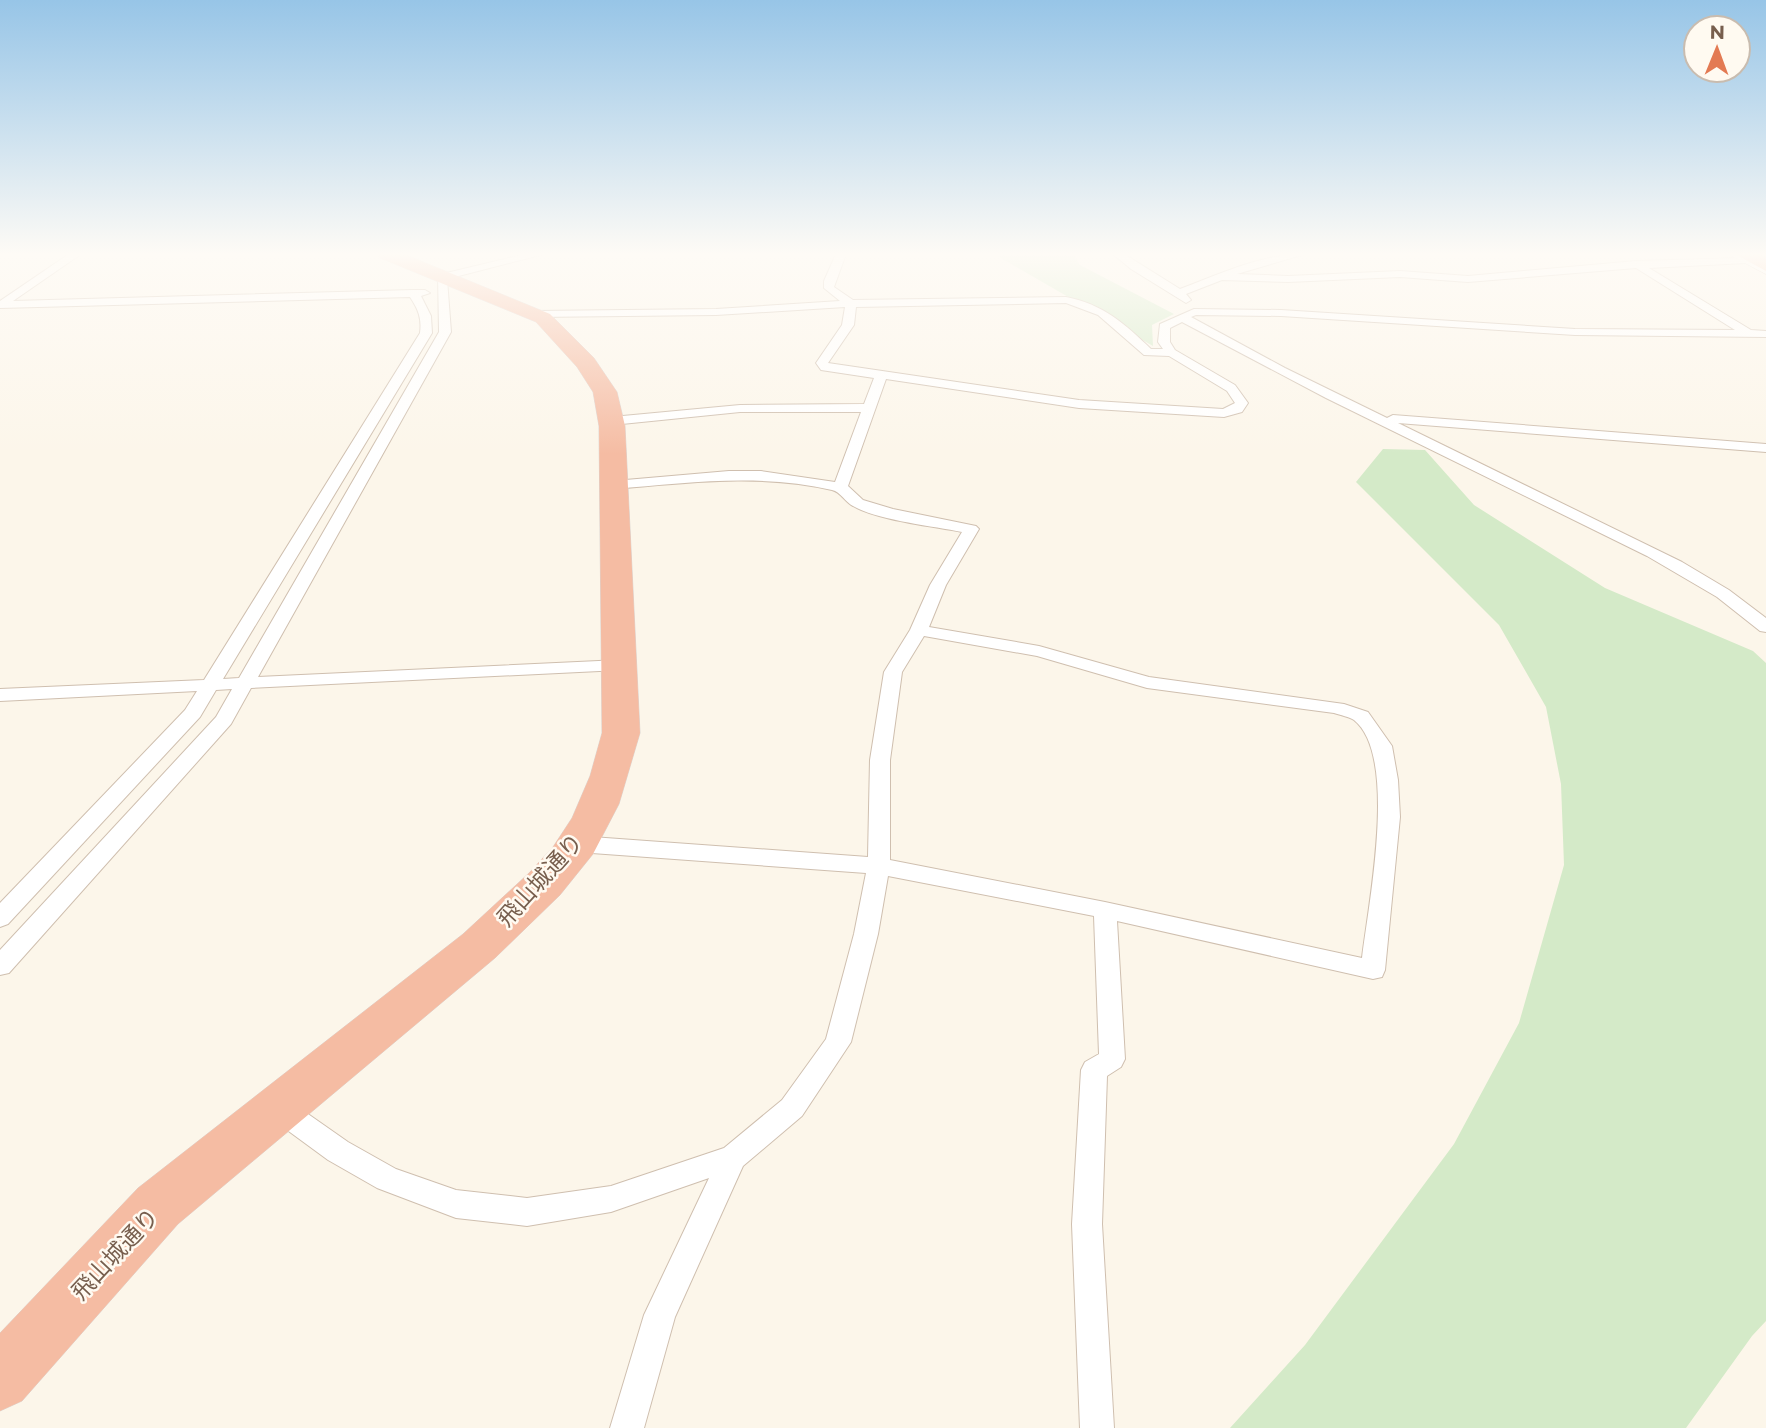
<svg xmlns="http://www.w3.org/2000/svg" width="1766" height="1428" font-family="Montserrat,'Noto Sans JP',sans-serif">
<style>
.green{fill:#d4eac8}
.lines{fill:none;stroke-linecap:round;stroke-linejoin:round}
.lane-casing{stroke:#cfbfaf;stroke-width:1}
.street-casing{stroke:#cfbfaf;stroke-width:2}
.highway-casing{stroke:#dcd5d1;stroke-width:1}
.lane{fill:#fff;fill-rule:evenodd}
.street{fill:#fff;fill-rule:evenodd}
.highway{fill:#f5bca3;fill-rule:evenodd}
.labels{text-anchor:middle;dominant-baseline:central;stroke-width:5;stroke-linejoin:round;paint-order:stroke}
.street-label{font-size:23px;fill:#775e4d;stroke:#fffaf1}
</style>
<rect width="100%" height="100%" fill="#fcf6ea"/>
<g class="green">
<path d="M 994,254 L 1073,254 L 1080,265 L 1174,314 L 1152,325 L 1153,346 Z"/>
<path d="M 1383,449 L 1425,450 L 1474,505 L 1605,588 L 1753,651 L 1766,663 L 1766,1321 L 1752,1336 L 1686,1428 L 1230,1428 L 1305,1345 L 1454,1144 L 1519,1023 L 1564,865 L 1561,784 L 1546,707 L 1499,625 L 1356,482 Z"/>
</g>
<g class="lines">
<g class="lane-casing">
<path id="lane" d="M 1728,254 L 1734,254 L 1766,270 L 1766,274 Z"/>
</g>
<g class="street-casing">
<g id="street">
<path d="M 69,254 L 81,254 L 13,301 L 413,290 L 425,290 L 430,293 L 421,296 L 431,316 L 432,333 L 223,679 L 239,678 L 439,332 L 438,275 L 526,254 L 544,254 L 447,279 L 451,332 L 258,677 L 620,660 L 629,665 L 620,670 L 251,688 L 231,724 L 9,973 L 0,975 L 0,950 L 216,717 L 232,689 L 216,690 L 200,717 L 8,924 L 0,927 L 0,903 L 185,710 L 197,691 L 0,701 L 0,689 L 204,680 L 420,333 C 422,318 418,309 410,297 L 0,308 L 0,301 Z"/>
<path d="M 836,254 L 846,254 L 834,287 L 853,300 L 1066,297 C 1103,304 1125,324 1151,349 L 1163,349 L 1158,342 L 1160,324 L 1194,309 L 1281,310 L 1575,329 L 1735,330 L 1636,268 L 1468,282 L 1400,277 L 1288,282 L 1222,280 L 1186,294 L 1191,300 L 1186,303 L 1131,269 L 1113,254 L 1124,254 L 1180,289 C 1220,274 1262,254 1305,254 L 1237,274 L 1288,276 L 1400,271 L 1468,276 L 1636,261 L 1743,258 L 1748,261 L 1746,263 L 1649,268 L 1751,330 L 1766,331 L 1766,337 L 1575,335 L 1281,316 L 1196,315 L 1191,317 L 1285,368 L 1387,418 L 1393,415 L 1766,444 L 1766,452 L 1398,423 L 1682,562 L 1729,590 L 1766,618 L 1766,632 L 1760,631 L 1717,597 L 1647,556 L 1326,398 L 1182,322 L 1170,328 L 1170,342 L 1175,350 L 1235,385 L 1248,403 L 1242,412 L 1224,417 L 1079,408 L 886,379 L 848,486 L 863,500 L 893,509 L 976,526 L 979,529 L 946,585 L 929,627 L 1039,646 L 1149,677 L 1344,704 L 1368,712 L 1392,746 L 1398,780 L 1400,817 L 1385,970 L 1382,977 L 1373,979 L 1117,921 L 1125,1059 L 1121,1067 L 1107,1076 L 1102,1224 L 1114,1428 L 1080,1428 L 1072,1224 L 1081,1070 L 1085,1062 L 1099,1054 L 1094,916 L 888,876 L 878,934 L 851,1042 L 802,1116 L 743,1166 L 675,1317 L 644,1428 L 610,1428 L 644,1315 L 709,1178 L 611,1212 L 527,1226 L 456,1218 L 377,1188 L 328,1160 L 268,1116 L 264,1108 L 268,1100 L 278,1096 L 288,1100 L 348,1142 L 396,1169 L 456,1190 L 527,1198 L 611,1186 L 724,1148 L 782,1100 L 826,1039 L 854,934 L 866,873 L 578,852 L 570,849 L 567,844 L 570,839 L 578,836 L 868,857 L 870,760 L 884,672 L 910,630 L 930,585 L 962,532 C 932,526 877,520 853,506 C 845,502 841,492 832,490 C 759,473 687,483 614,489 L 607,485 L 614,481 L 729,471 L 761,471 L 835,482 L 861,412 L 740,412 L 612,425 L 605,421 L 612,417 L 740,405 L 864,404 L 874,378 L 821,370 L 816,363 L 842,325 L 845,307 L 716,315 L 535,317 L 530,314 L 535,311 L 716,309 L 840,301 L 824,288 L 824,281 ZM 1066,303 L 1098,315 L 1144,355 L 1169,356 L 1227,391 L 1235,403 L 1223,409 L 1079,400 L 828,363 L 854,325 L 856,307 ZM 924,636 L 1037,656 L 1147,688 L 1334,713 C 1340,715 1350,717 1354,720 C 1399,756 1368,906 1362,958 L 1105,902 L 890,860 L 890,760 L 902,672 Z"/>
</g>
</g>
<g class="highway-casing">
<g id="highway">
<path d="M 378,254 L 404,254 L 550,314 L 594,358 L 617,392 L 625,426 L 640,733 L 619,804 L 593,854 L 560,895 L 495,958 L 178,1224 L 22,1401 L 0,1411 L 0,1333 L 138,1188 L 463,934 L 529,873 L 553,847 L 572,818 L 590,776 L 602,733 L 599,426 L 593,392 L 577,367 L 536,322 L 380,258 Z"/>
<path d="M 1735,254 L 1759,254 L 1766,258 L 1766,271 Z"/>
</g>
</g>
<use href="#lane" class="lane"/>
<use href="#street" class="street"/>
<use href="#highway" class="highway"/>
</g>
<linearGradient id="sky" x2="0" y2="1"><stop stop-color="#97c5e7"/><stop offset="0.56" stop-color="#fefbf6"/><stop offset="1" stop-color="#fefbf6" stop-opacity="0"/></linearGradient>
<rect width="1766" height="454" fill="url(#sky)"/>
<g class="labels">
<g class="street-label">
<text transform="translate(540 880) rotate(-48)">飛山城通り</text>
<text transform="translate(115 1254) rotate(-47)">飛山城通り</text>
</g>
</g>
<g transform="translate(1717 49) rotate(1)"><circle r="33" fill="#fffaf1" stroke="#c9bcaf" stroke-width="2"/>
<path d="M0-5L12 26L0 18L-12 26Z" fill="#e37a53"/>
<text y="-10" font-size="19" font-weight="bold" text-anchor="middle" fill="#775e4d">N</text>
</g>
</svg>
